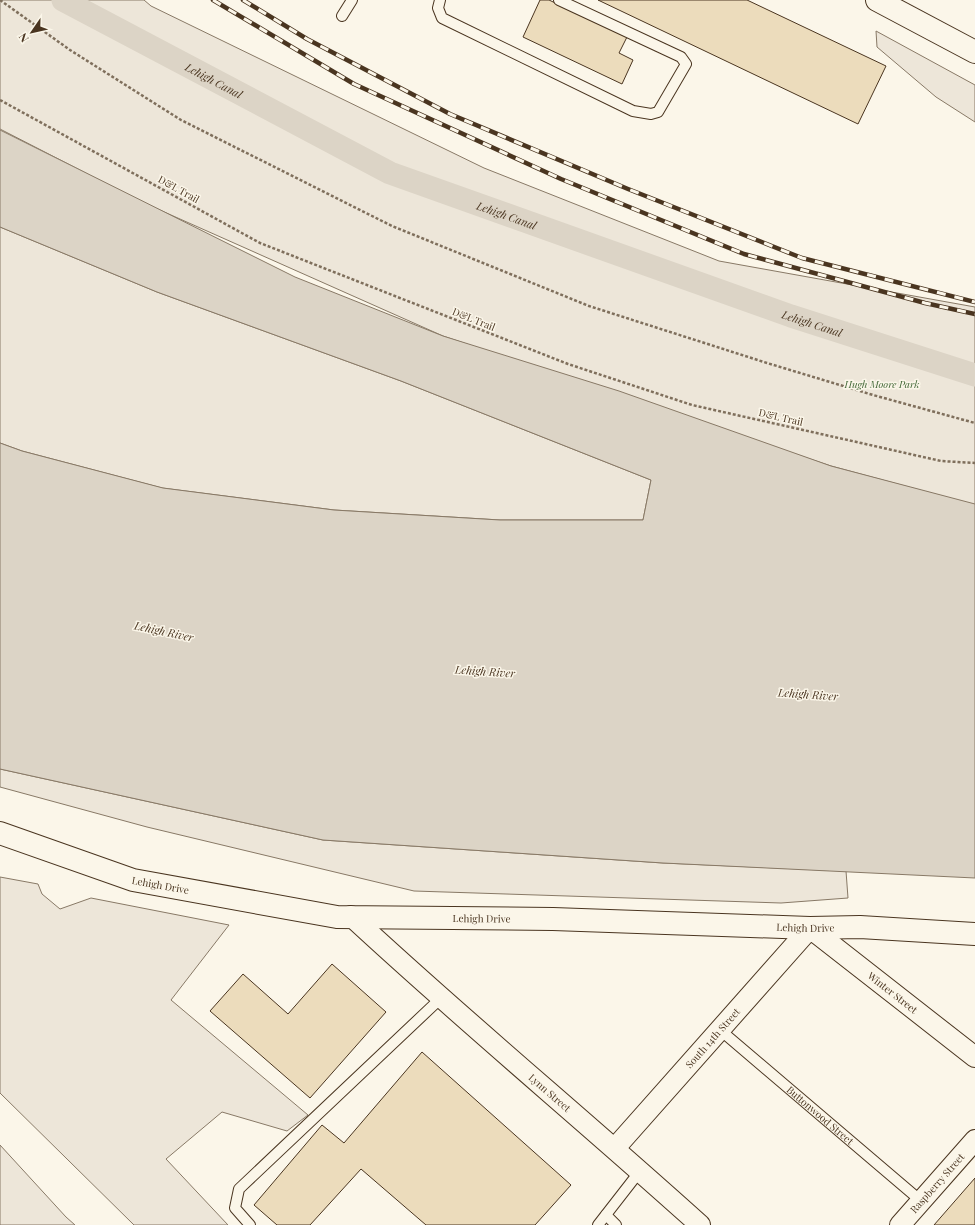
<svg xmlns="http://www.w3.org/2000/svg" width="975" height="1225" font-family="'Playfair Display',serif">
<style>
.green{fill:#ede6d9;stroke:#887966}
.water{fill:#dcd4c6;stroke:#887966}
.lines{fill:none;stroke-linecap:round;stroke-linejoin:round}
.canal{stroke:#dcd4c6;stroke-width:23}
.building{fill:#ecdcbc;stroke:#4a3520}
.lane-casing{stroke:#4a3520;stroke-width:12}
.street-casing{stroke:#4a3520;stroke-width:22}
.secondary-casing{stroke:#4a3520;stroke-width:24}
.path{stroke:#7f6f5c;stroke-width:2.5;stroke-dasharray:3 2;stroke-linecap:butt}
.lane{stroke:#fbf6e9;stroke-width:10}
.street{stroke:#fbf6e9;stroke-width:20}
.secondary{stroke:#fbf6e9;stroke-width:22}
.rail-casing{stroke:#4a3520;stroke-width:4.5}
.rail{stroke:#fbf6e9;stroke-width:3;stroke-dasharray:9;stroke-linecap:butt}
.labels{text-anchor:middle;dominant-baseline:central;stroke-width:3;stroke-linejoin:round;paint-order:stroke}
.street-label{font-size:10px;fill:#4a3520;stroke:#fbf6e9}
.park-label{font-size:10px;font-style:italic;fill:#436837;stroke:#fbf6e9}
.water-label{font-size:11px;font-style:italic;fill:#4a3520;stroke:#fbf6e9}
</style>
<rect width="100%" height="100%" fill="#fbf6e9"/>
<g class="green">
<path d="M 0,0 L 144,0 L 151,6 L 484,168 L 719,261 L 975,307 L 975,505 L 831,466 L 443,336 L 144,203 L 0,129 Z"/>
<path d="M 876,31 L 975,85 L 975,122 L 936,97 L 877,47 Z"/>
<path d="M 0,227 L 157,292 L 401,381 L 651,480 L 643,520 L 500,520 L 334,510 L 162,488 L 22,451 L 0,443 Z"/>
<path d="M 0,769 L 323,840 L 663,863 L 846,871 L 848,898 L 781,903 L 414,891 L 147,827 L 0,787 Z"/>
<path d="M 0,877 L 38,884 L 42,894 L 60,909 L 91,898 L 229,925 L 171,1000 L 308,1115 L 287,1131 L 222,1112 L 166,1159 L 228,1225 L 134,1225 L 0,1093 Z"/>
<path d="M 0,1145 L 66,1217 L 75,1225 L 0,1225 Z"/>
</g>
<path class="water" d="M 0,130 L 295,277 L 443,336 L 619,391 L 831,466 L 975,504 L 975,878 L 663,863 L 323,840 L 0,769 L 0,443 L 22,451 L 163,488 L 334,510 L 500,520 L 643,520 L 651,480 L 401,381 L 157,292 L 0,227 Z"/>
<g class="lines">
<path class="canal" id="s1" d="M 63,0 L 390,173 L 791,316 L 975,375"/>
</g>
<g class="building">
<path d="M 540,0 L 549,0 L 627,37 L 619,53 L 633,60 L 622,84 L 523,37 Z"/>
<path d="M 598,0 L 747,0 L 886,66 L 858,124 Z"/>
<path d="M 332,964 L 386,1012 L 310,1098 L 210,1011 L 243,974 L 288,1014 Z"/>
<path d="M 422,1052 L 571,1185 L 535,1225 L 426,1225 L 361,1169 L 310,1225 L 277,1225 L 254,1205 L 322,1125 L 344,1143 Z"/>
<path d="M 975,1178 L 975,1225 L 934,1225 Z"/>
</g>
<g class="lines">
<g class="lane-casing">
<g id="lane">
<path d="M 440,0 L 438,8 L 442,18 L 633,111 L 651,114 L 658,112 L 686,64 L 681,57 L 559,0"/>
<path d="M 342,16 L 352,0"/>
<path id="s2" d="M 719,1029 L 921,1201"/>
<path d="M 606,1215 L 616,1225"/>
<path d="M 250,1225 L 235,1208 L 239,1189 L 441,998"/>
<path d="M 598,1225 L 640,1171"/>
</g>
</g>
<g class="street-casing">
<g id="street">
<path id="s3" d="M 351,916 C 465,1022 585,1121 700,1225"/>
<path id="s4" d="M 615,1148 L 810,928 L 975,1057"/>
<path id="s5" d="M 900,1225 L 975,1140"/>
</g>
</g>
<g class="secondary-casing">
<g id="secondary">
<path d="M 877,0 L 975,52"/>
<path id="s6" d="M 0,833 L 133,880 L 337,917 L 553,919 L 810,928 L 860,927 L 975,934"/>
</g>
</g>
<g class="path">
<path d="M 0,0 L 70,50 L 181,120 L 392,226 L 589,306 L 767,363 L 873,395 L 975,423"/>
<path d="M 0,100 L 260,243 L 568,364 L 692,405 L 941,461 L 975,463"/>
</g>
<use href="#lane" class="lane"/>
<use href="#street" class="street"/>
<use href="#secondary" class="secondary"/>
<g class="rail-casing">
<g id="rail">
<path d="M 213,0 L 354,84 L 561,179 L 744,254 L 925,303 L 975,314"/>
<path d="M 243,0 L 307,39 L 450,114 L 628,189 L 802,258 L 975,302"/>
</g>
</g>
<use href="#rail" class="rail"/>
</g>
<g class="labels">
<g class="street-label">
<text transform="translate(179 189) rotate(29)">D&amp;L Trail</text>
<text transform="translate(474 319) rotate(22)">D&amp;L Trail</text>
<text transform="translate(781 417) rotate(13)">D&amp;L Trail</text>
<text stroke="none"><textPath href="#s6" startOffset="169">Lehigh Drive</textPath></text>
<text stroke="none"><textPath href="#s6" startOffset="493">Lehigh Drive</textPath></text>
<text stroke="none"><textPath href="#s6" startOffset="817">Lehigh Drive</textPath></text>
<text stroke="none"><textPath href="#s4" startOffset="399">Winter Street</textPath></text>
<text stroke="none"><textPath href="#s4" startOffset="147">South 14th Street</textPath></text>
<text stroke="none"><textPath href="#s3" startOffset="266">Lynn Street</textPath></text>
<text stroke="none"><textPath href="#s2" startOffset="133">Buttonwood Street</textPath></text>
<text stroke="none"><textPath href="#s5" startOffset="56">Raspberry Street</textPath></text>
</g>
<g class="park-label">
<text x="882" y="384">Hugh Moore Park</text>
</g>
<g class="water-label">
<text stroke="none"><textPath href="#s1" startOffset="171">Lehigh Canal</textPath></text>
<text stroke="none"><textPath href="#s1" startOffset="494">Lehigh Canal</textPath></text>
<text stroke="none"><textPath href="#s1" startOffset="818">Lehigh Canal</textPath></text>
<text transform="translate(164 631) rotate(12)">Lehigh River</text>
<text transform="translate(485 671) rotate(4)">Lehigh River</text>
<text transform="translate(808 694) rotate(4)">Lehigh River</text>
</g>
</g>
<g transform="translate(32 32) rotate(236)" stroke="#fbf6e9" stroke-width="3" paint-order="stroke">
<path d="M0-3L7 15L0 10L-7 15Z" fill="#4a3520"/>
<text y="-6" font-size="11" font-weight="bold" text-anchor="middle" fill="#4a3520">N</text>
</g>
</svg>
